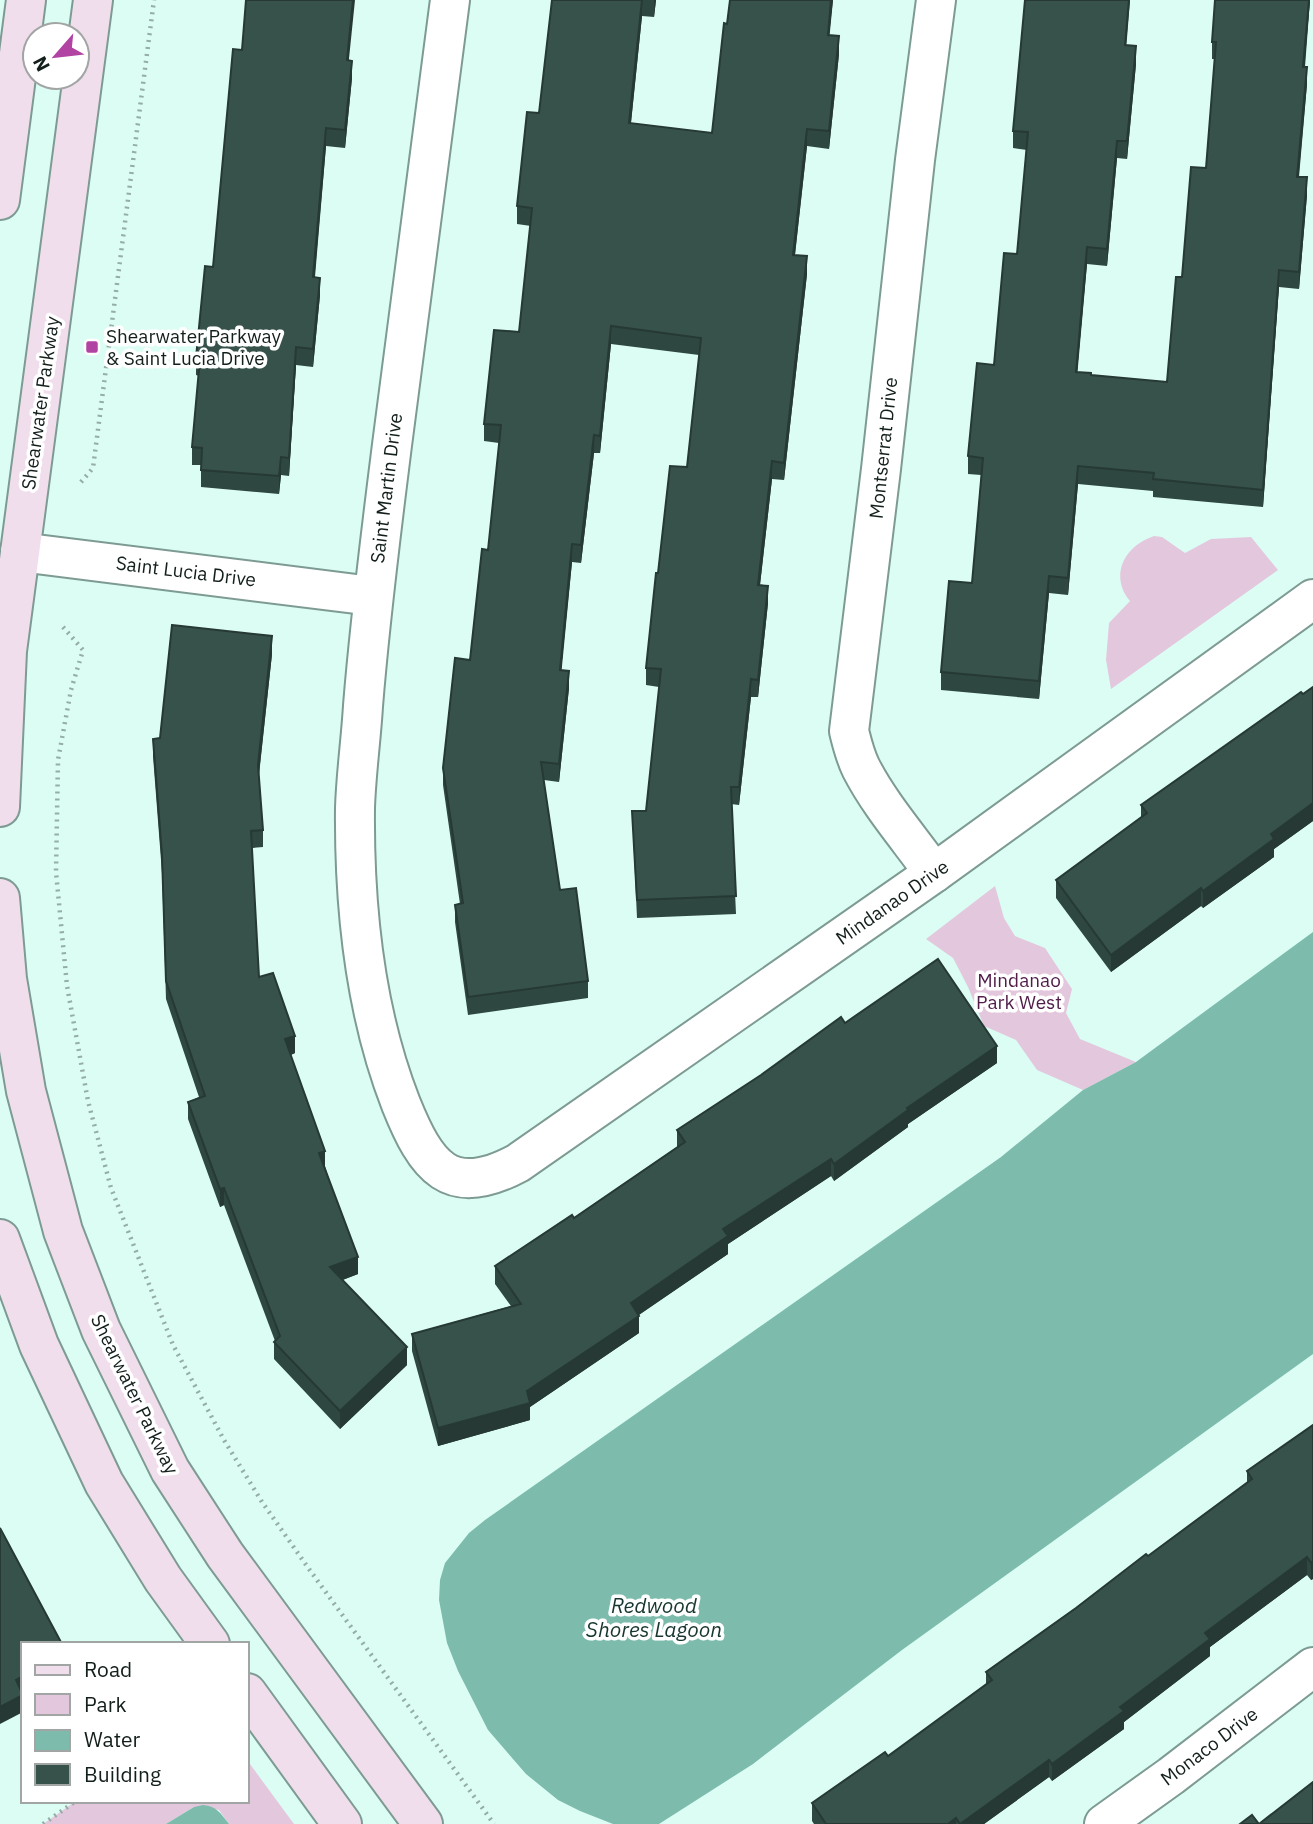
<svg xmlns="http://www.w3.org/2000/svg" width="1313" height="1824" font-family="'IBM Plex Sans',sans-serif">
<style>
.green{fill:#e3c8dd}
.water{fill:#7dbcad}
.lines{fill:none;stroke-linecap:round;stroke-linejoin:round}
.street-casing{stroke:#7d9b93;stroke-width:42}
.secondary-casing{stroke:#7d9b93;stroke-width:42}
.path{stroke:#94ada7;stroke-width:4.5;stroke-dasharray:2 5;stroke-linecap:butt}
.street{stroke:#fff;stroke-width:38}
.secondary{stroke:#f1deed;stroke-width:38}
.wall{fill:#2e4740}
.shaded-wall{fill:#263934}
.building{fill:#36524b;stroke:#263934;stroke-width:2}
.poi-dot{fill:#b144a3;stroke:#fff;stroke-width:2.5}
.labels{text-anchor:middle;dominant-baseline:central;stroke-width:7;stroke-linejoin:round;paint-order:stroke}
.poi-label{font-size:19px;fill:#131f1c;stroke:#fff;text-anchor:start}
.street-label{font-size:19px;fill:#131f1c;stroke:#fff}
.park-label{font-size:19px;fill:#501c49;stroke:#fff}
.water-label{font-size:21px;font-style:italic;fill:#17362f;stroke:#fff}
</style>
<rect width="100%" height="100%" fill="#dcfdf4"/>
<g class="green">
<path d="M 1154,536 L 1162,537 L 1185,553 L 1211,539 L 1251,537 L 1278,570 L 1111,689 L 1106,660 L 1109,623 L 1130,601 C 1109,576 1124,546 1154,536 Z"/>
<path d="M 995,886 L 1004,918 L 1015,936 L 1045,948 L 1072,989 L 1066,1013 L 1080,1039 L 1136,1062 L 1083,1090 L 1037,1070 L 1016,1040 L 984,1026 L 968,987 L 953,958 L 926,939 Z"/>
<path d="M 247,1760 L 294,1824 L 229,1824 L 219,1810 L 194,1807 L 166,1824 L 43,1824 L 76,1801 L 247,1801 Z"/>
</g>
<g class="water">
<path d="M 1313,932 L 1313,1354 L 902,1650 L 753,1764 L 659,1824 L 613,1824 L 580,1811 L 558,1800 L 526,1774 L 488,1730 L 458,1671 L 447,1643 L 439,1600 L 440,1580 L 445,1563 L 469,1533 L 485,1520 L 1001,1157 L 1083,1090 L 1136,1062 Z"/>
<path d="M 203,1805 C 217,1806 221,1814 229,1824 L 166,1824 L 194,1807 Z"/>
</g>
<g class="lines">
<g class="street-casing">
<g id="street">
<path d="M 450,0 C 431,148 411,297 392,445 C 381,532 370,618 363,706 C 361,740 356,774 355,808 C 354,906 365,1012 401,1104 C 426,1166 449,1200 518,1163 L 934,873 L 1313,599"/>
<path d="M 20,552 L 372,596"/>
<path d="M 934,873 C 909,838 880,805 861,768 C 855,756 852,743 849,731 L 881,469 L 915,160 L 936,0"/>
<path d="M 1104,1824 L 1171,1776 L 1313,1667"/>
</g>
</g>
<g class="secondary-casing">
<g id="secondary">
<path d="M 0,200 L 26,0"/>
<path d="M 0,807 L 7,651 L 93,0"/>
<path d="M 0,898 L 7,979 L 26,1091 L 63,1231 L 101,1330 L 170,1470 L 225,1555 L 423,1824"/>
<path d="M 0,1239 L 39,1345 L 104,1483 L 163,1579 L 210,1644"/>
<path d="M 247,1693 L 342,1824"/>
</g>
</g>
<g class="path">
<path d="M 81,482 L 93,468 L 154,0"/>
<path d="M 63,627 L 83,650 L 71,690 L 58,760 L 56,872 L 67,986 L 88,1101 L 111,1188 L 173,1345 L 224,1440 L 262,1502 L 309,1569 L 494,1824"/>
<path d="M 43,1824 L 76,1801"/>
</g>
<use href="#street" class="street"/>
<use href="#secondary" class="secondary"/>
</g>
<g class="wall">
<path d="M 552,0 L 656,0 L 654,17 L 642,16 L 631,123 L 712,133 L 730,0 L 833,0 L 829,35 L 839,54 L 829,149 L 807,146 L 795,255 L 807,274 L 784,480 L 772,479 L 760,585 L 768,603 L 758,697 L 751,697 L 739,805 L 731,804 L 736,914 L 637,918 L 632,811 L 646,811 L 659,687 L 646,685 L 646,668 L 658,573 L 687,467 L 699,355 L 611,344 L 600,453 L 594,453 L 581,563 L 572,562 L 561,670 L 569,688 L 559,782 L 544,780 L 560,890 L 588,981 L 588,998 L 468,1015 L 455,922 L 455,905 L 460,904 L 443,785 L 443,768 L 470,660 L 488,550 L 499,443 L 484,441 L 484,424 L 519,332 L 531,226 L 517,224 L 517,206 L 539,113 Z"/>
<path d="M 1215,0 L 1310,0 L 1305,67 L 1307,84 L 1299,177 L 1307,195 L 1299,289 L 1279,287 L 1263,507 L 1153,497 L 1153,491 L 1078,484 L 1068,595 L 1049,593 L 1039,699 L 941,690 L 941,672 L 972,583 L 981,475 L 968,474 L 968,456 L 994,365 L 1017,254 L 1027,150 L 1013,148 L 1013,131 L 1126,45 L 1136,64 L 1127,159 L 1117,158 L 1107,266 L 1087,264 L 1077,372 L 1091,375 L 1167,382 L 1182,277 L 1206,168 L 1215,59 L 1212,59 L 1212,42 Z"/>
<path d="M 349,60 L 352,78 L 345,148 L 326,146 L 315,277 L 320,295 L 313,367 L 296,365 L 289,476 L 281,475 L 279,494 L 201,487 L 201,465 L 192,465 L 192,447 L 199,376 L 196,375 L 196,358 L 213,267 Z"/>
<path d="M 272,654 L 259,775 L 263,830 L 263,847 L 252,848 L 259,977 L 295,1053 L 291,1055 L 358,1274 L 342,1280 L 407,1365 L 340,1429 L 274,1359 L 274,1342 L 275,1341 L 224,1205 L 220,1207 L 188,1119 L 188,1102 L 199,1097 L 166,999 L 162,873 L 153,756 L 153,739 L 160,738 Z"/>
<path d="M 1313,687 L 1313,821 L 1274,849 L 1274,857 L 1203,908 L 1201,906 L 1111,972 L 1056,898 L 1056,880 L 1141,817 L 1141,805 Z"/>
<path d="M 845,1023 L 997,1063 L 908,1124 L 908,1127 L 834,1181 L 831,1176 L 728,1244 L 728,1254 L 639,1315 L 639,1333 L 530,1407 L 530,1420 L 438,1446 L 412,1351 L 412,1334 L 511,1306 L 495,1284 L 495,1266 L 574,1218 L 677,1147 L 677,1130 Z"/>
<path d="M 1313,1425 L 1313,1579 L 1311,1580 L 1307,1575 L 1210,1647 L 1210,1656 L 1124,1722 L 1124,1729 L 1052,1781 L 1049,1777 L 984,1824 L 814,1824 L 812,1821 L 812,1803 L 888,1756 L 986,1685 L 986,1672 L 1148,1556 L 1247,1483 L 1247,1471 Z"/>
</g>
<g class="shaded-wall">
<path d="M 353,0 L 355,0 L 347,78 L 347,60 Z"/>
<path d="M 642,0 L 642,16 L 629,141 L 629,123 Z"/>
<path d="M 654,0 L 656,0 L 654,17 Z"/>
<path d="M 831,0 L 833,0 L 828,52 L 828,35 Z"/>
<path d="M 1129,0 L 1130,0 L 1125,63 L 1125,45 Z"/>
<path d="M 1309,0 L 1310,0 L 1303,84 L 1303,67 Z"/>
<path d="M 839,36 L 839,54 L 829,149 L 829,131 Z"/>
<path d="M 1136,46 L 1136,64 L 1127,159 L 1127,141 Z"/>
<path d="M 352,61 L 352,78 L 345,148 L 345,130 Z"/>
<path d="M 1307,67 L 1307,84 L 1297,194 L 1297,177 Z"/>
<path d="M 326,128 L 326,146 L 313,294 L 313,277 Z"/>
<path d="M 807,129 L 807,146 L 793,272 L 793,255 Z"/>
<path d="M 1117,141 L 1117,158 L 1107,266 L 1107,249 Z"/>
<path d="M 1307,177 L 1307,195 L 1299,289 L 1299,272 Z"/>
<path d="M 1087,247 L 1087,264 L 1076,389 L 1076,372 Z"/>
<path d="M 807,256 L 807,274 L 784,480 L 784,463 Z"/>
<path d="M 1279,270 L 1279,287 L 1263,507 L 1263,490 Z"/>
<path d="M 320,278 L 320,295 L 313,367 L 313,349 Z"/>
<path d="M 611,326 L 611,344 L 600,453 L 600,436 Z"/>
<path d="M 296,347 L 296,365 L 289,476 L 289,458 Z"/>
<path d="M 594,435 L 594,453 L 581,563 L 581,545 Z"/>
<path d="M 281,457 L 281,475 L 279,494 L 279,476 Z"/>
<path d="M 772,461 L 772,479 L 758,602 L 758,585 Z"/>
<path d="M 1078,466 L 1078,484 L 1068,595 L 1068,578 Z"/>
<path d="M 572,544 L 572,562 L 560,687 L 560,670 Z"/>
<path d="M 1049,576 L 1049,593 L 1039,699 L 1039,681 Z"/>
<path d="M 768,586 L 768,603 L 758,697 L 758,680 Z"/>
<path d="M 272,636 L 272,654 L 258,782 L 258,765 Z"/>
<path d="M 569,671 L 569,688 L 559,782 L 559,764 Z"/>
<path d="M 751,679 L 751,697 L 739,805 L 739,787 Z"/>
<path d="M 1313,803 L 1313,821 L 1274,849 L 1274,857 L 1203,908 L 1203,891 L 1271,834 Z"/>
<path d="M 1201,888 L 1201,906 L 1111,972 L 1111,955 Z"/>
<path d="M 295,1036 L 295,1053 L 285,1057 L 285,1039 Z"/>
<path d="M 997,1046 L 997,1063 L 908,1124 L 908,1127 L 834,1181 L 834,1164 L 907,1108 Z"/>
<path d="M 325,1151 L 325,1169 L 319,1153 Z"/>
<path d="M 831,1159 L 831,1176 L 728,1244 L 728,1254 L 631,1320 L 631,1303 L 723,1229 Z"/>
<path d="M 224,1188 L 224,1205 L 220,1207 L 220,1189 Z"/>
<path d="M 358,1257 L 358,1274 L 330,1285 L 330,1267 Z"/>
<path d="M 639,1316 L 639,1333 L 530,1407 L 530,1420 L 438,1446 L 438,1428 L 527,1391 Z"/>
<path d="M 407,1347 L 407,1365 L 340,1429 L 340,1411 Z"/>
<path d="M 1307,1557 L 1307,1575 L 1210,1647 L 1210,1656 L 1124,1722 L 1124,1729 L 1052,1781 L 1052,1764 L 1120,1707 L 1205,1633 Z"/>
<path d="M 1313,1561 L 1313,1579 L 1311,1580 L 1311,1563 Z"/>
<path d="M 23,1676 L 23,1694 L 16,1680 Z"/>
<path d="M 23,1695 L 23,1712 L 0,1724 L 0,1707 Z"/>
<path d="M 1049,1760 L 1049,1777 L 984,1824 L 960,1824 Z"/>
<path d="M 956,1818 L 956,1824 L 948,1824 Z"/>
</g>
<g class="building">
<path d="M 246,0 L 353,0 L 347,60 L 352,61 L 345,130 L 326,128 L 313,277 L 320,278 L 313,349 L 296,347 L 289,458 L 281,457 L 279,476 L 201,470 L 202,448 L 192,447 L 200,358 L 196,358 L 205,266 L 213,267 L 233,49 L 242,50 Z"/>
<path d="M 552,0 L 642,0 L 629,123 L 712,133 L 724,23 L 727,24 L 730,0 L 831,0 L 828,35 L 839,36 L 829,131 L 807,129 L 793,255 L 807,256 L 784,463 L 772,461 L 758,585 L 768,586 L 758,680 L 751,679 L 739,787 L 731,787 L 736,896 L 637,900 L 632,811 L 646,811 L 661,669 L 646,668 L 656,573 L 658,573 L 670,466 L 687,467 L 701,338 L 611,326 L 600,436 L 594,435 L 581,545 L 572,544 L 560,670 L 569,671 L 559,764 L 541,762 L 560,890 L 576,888 L 588,981 L 468,997 L 455,905 L 463,903 L 443,768 L 455,658 L 470,660 L 482,549 L 488,550 L 501,425 L 484,424 L 494,330 L 519,332 L 532,208 L 517,206 L 527,112 L 539,113 Z"/>
<path d="M 1025,0 L 1129,0 L 1125,45 L 1136,46 L 1127,141 L 1117,141 L 1107,249 L 1087,247 L 1076,372 L 1091,373 L 1091,375 L 1167,382 L 1176,277 L 1182,277 L 1191,167 L 1206,168 L 1216,42 L 1212,42 L 1215,0 L 1309,0 L 1303,67 L 1307,67 L 1297,177 L 1307,177 L 1299,272 L 1279,270 L 1263,490 L 1153,479 L 1154,473 L 1078,466 L 1068,578 L 1049,576 L 1039,681 L 941,672 L 949,581 L 972,583 L 983,458 L 968,456 L 977,363 L 994,365 L 1004,253 L 1017,254 L 1028,132 L 1013,131 Z"/>
<path d="M 172,625 L 272,636 L 258,765 L 263,830 L 251,831 L 259,977 L 273,973 L 295,1036 L 285,1039 L 325,1151 L 319,1153 L 358,1257 L 330,1267 L 407,1347 L 340,1411 L 274,1342 L 280,1336 L 224,1188 L 220,1189 L 188,1102 L 205,1096 L 166,981 L 162,855 L 153,739 L 160,738 Z"/>
<path d="M 1313,687 L 1313,803 L 1271,834 L 1274,839 L 1203,891 L 1201,888 L 1111,955 L 1056,880 L 1147,813 L 1141,805 L 1301,692 L 1303,694 Z"/>
<path d="M 938,959 L 997,1046 L 907,1108 L 908,1110 L 834,1164 L 831,1159 L 723,1229 L 728,1236 L 631,1303 L 639,1316 L 527,1391 L 530,1403 L 438,1428 L 412,1334 L 521,1304 L 495,1266 L 572,1215 L 574,1218 L 685,1142 L 677,1130 L 761,1075 L 841,1017 L 845,1023 Z"/>
<path d="M 1313,1425 L 1313,1561 L 1311,1563 L 1307,1557 L 1205,1633 L 1210,1639 L 1120,1707 L 1124,1711 L 1052,1764 L 1049,1760 L 960,1824 L 956,1818 L 948,1824 L 826,1824 L 812,1803 L 885,1752 L 888,1756 L 992,1680 L 986,1672 L 1076,1608 L 1146,1554 L 1148,1556 L 1252,1479 L 1247,1471 Z"/>
<path d="M 0,1528 L 62,1644 L 23,1644 L 23,1676 L 16,1680 L 23,1695 L 0,1707 Z"/>
<path d="M 1313,1782 L 1313,1824 L 1240,1824 L 1252,1815 L 1259,1824 Z"/>
</g>
<rect class="poi-dot" x="85" y="340" width="14" height="14" rx="3.5"/>
<g class="labels">
<g class="poi-label">
<text x="106" y="336">Shearwater Parkway<tspan x="106" dy="22">&amp; Saint Lucia Drive</tspan></text>
</g>
<g class="street-label">
<text transform="translate(40 403) rotate(-82)">Shearwater Parkway</text>
<text transform="translate(883 448) rotate(-84)">Montserrat Drive</text>
<text transform="translate(386 488) rotate(-83)">Saint Martin Drive</text>
<text transform="translate(186 571) rotate(7)">Saint Lucia Drive</text>
<text transform="translate(892 902) rotate(-35)">Mindanao Drive</text>
<text transform="translate(135 1394) rotate(64)">Shearwater Parkway</text>
<text transform="translate(1209 1746) rotate(-37)">Monaco Drive</text>
</g>
<g class="park-label">
<text x="1019" y="980">Mindanao<tspan x="1019" dy="22">Park West</tspan></text>
</g>
<g class="water-label">
<text x="654" y="1605">Redwood<tspan x="654" dy="24">Shores Lagoon</tspan></text>
</g>
</g>
<rect x="21" y="1642" width="228" height="161" fill="#ffffff" stroke="#a1a5a4" stroke-width="2"/>
<rect x="35" y="1665" width="35" height="10" fill="#f1deed" stroke="#a1a5a4" stroke-width="2"/>
<text x="84" y="1677" font-size="21" fill="#131f1c">Road</text>
<rect x="35" y="1694" width="35" height="21" fill="#e3c8dd" stroke="#a1a5a4" stroke-width="2"/>
<text x="84" y="1712" font-size="21" fill="#131f1c">Park</text>
<rect x="35" y="1730" width="35" height="21" fill="#7dbcad" stroke="#a1a5a4" stroke-width="2"/>
<text x="84" y="1747" font-size="21" fill="#131f1c">Water</text>
<rect x="35" y="1764" width="35" height="21" fill="#36524b" stroke="#a1a5a4" stroke-width="2"/>
<text x="84" y="1782" font-size="21" fill="#131f1c">Building</text>
<g transform="translate(56 56) rotate(242)"><circle r="33" fill="#ffffff" stroke="#a1a5a4" stroke-width="2"/>
<path d="M0-5L12 26L0 18L-12 26Z" fill="#b144a3"/>
<text y="-10" font-size="19" font-weight="bold" text-anchor="middle" fill="#131f1c">N</text>
</g>
</svg>
